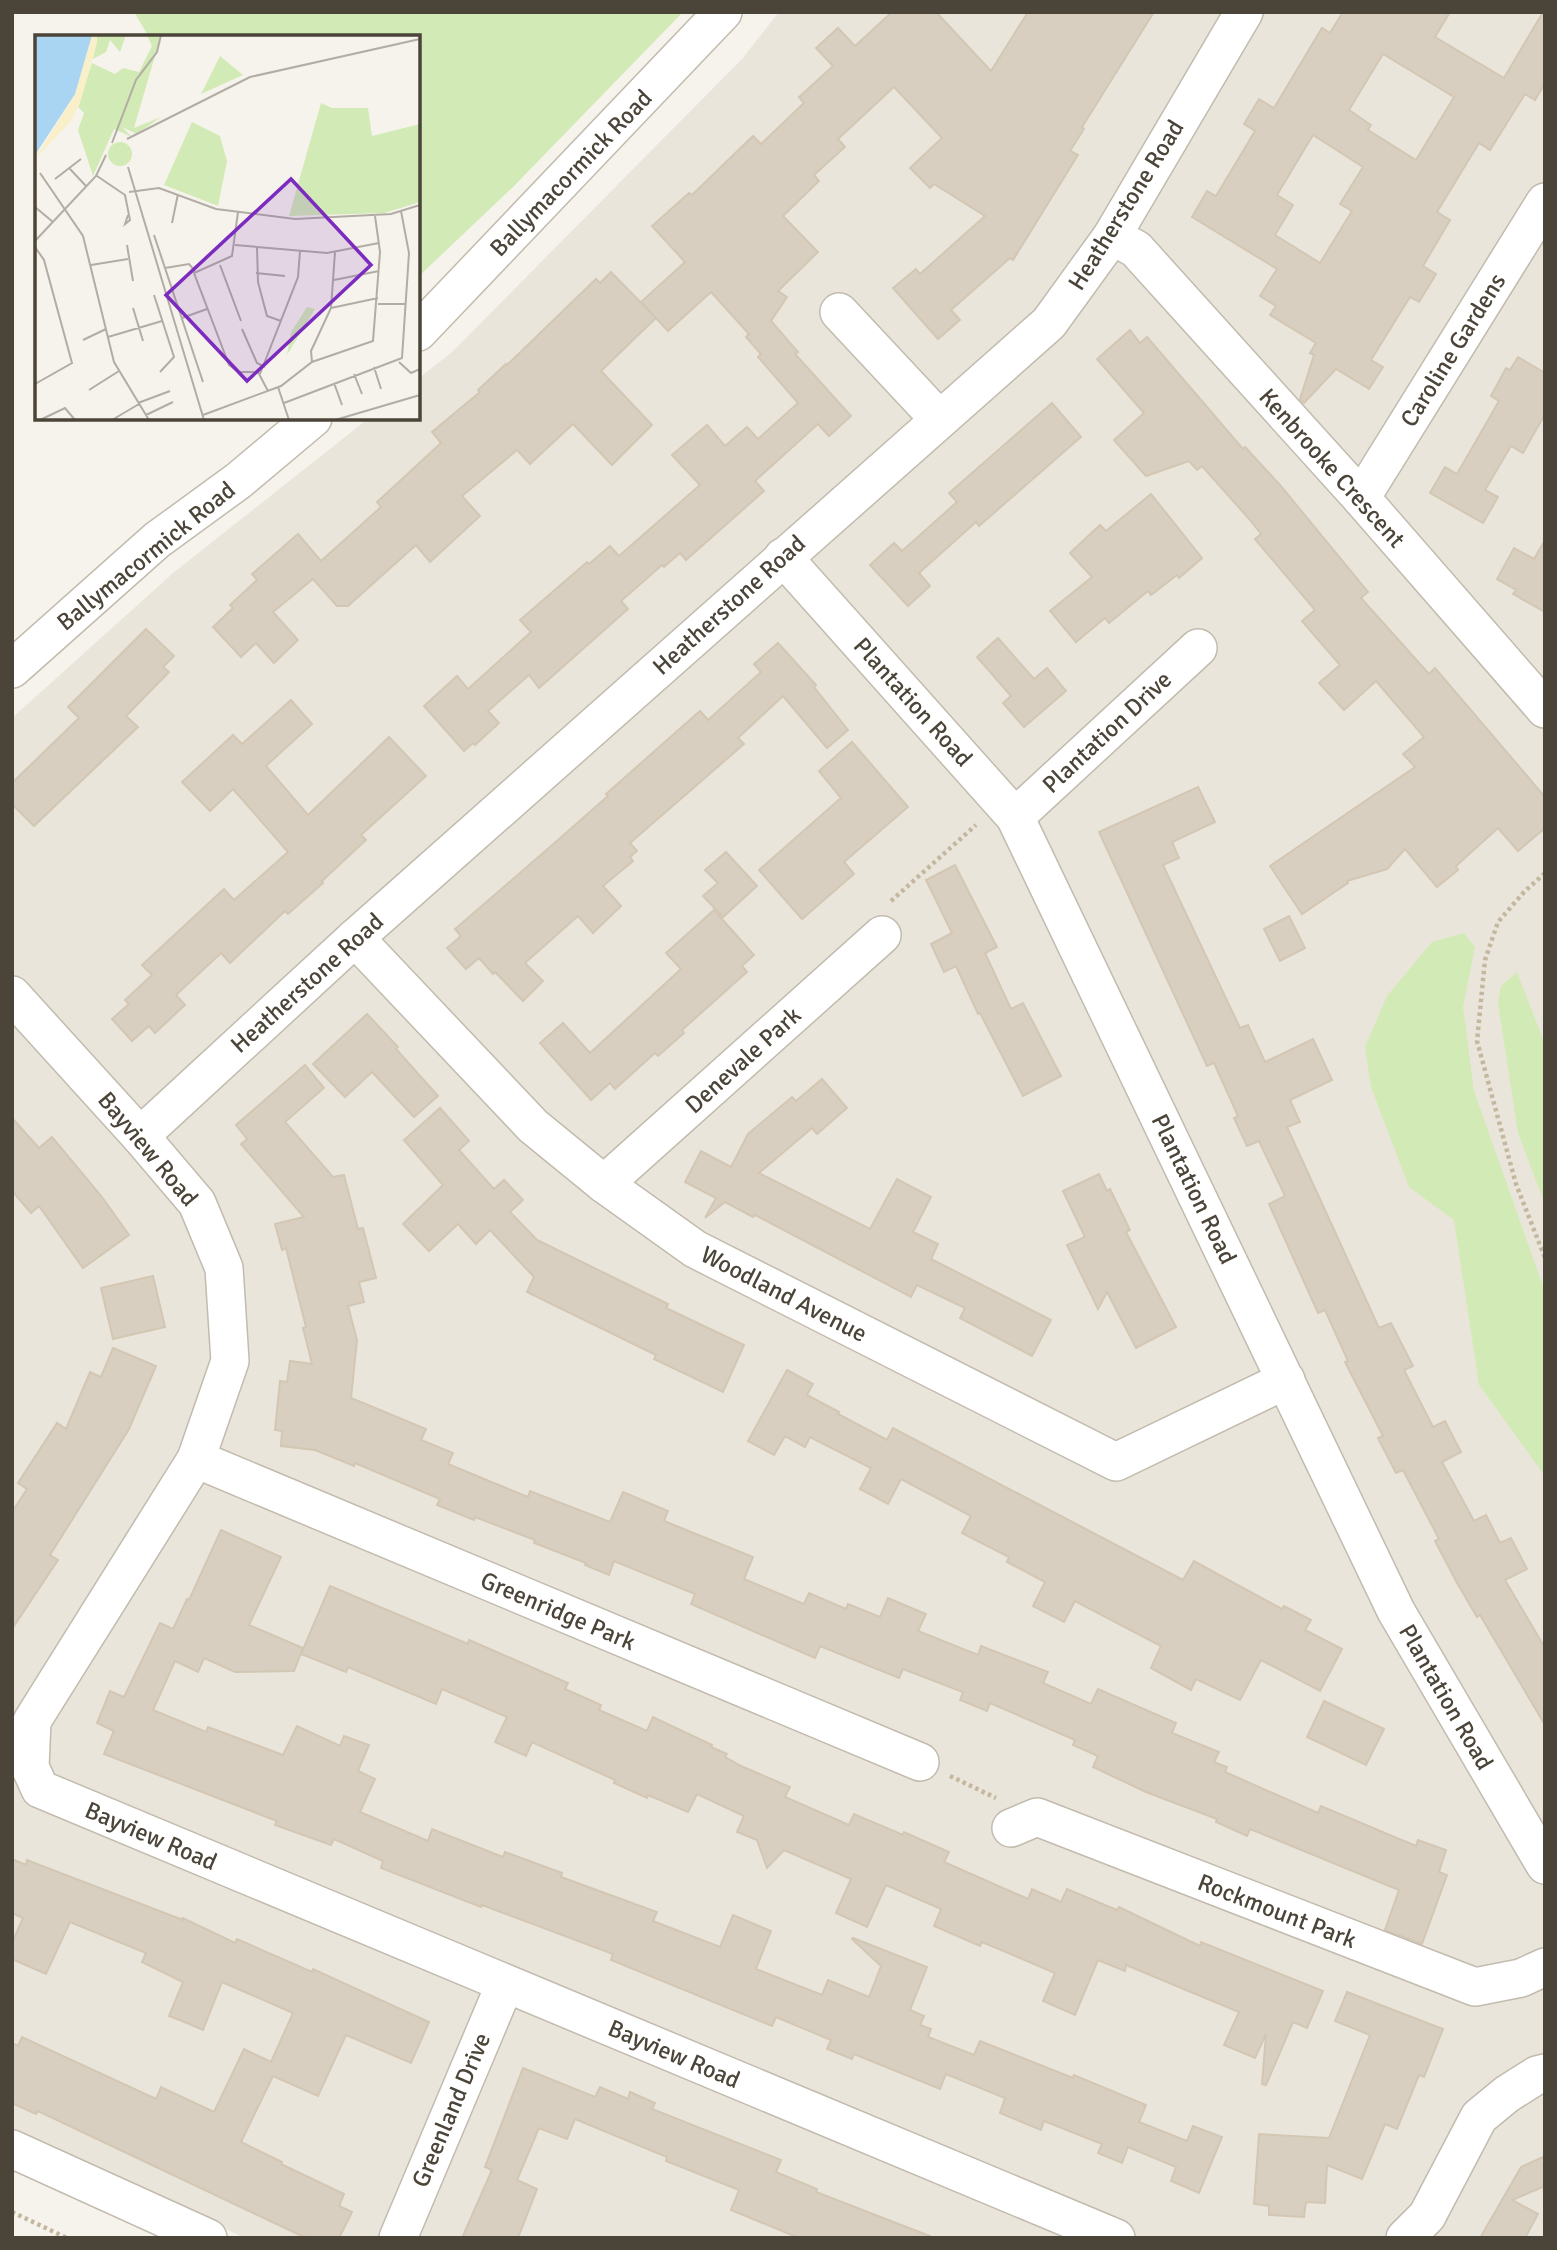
<svg xmlns="http://www.w3.org/2000/svg" width="1557" height="2250" font-family="Signika,sans-serif">
<style>
.residential{fill:#eae5da}
.green{fill:#d2eab5}
.building{fill:#d8cfc1;stroke:#d3c7b4;stroke-width:2;fill-rule:evenodd}
.lines{fill:none;stroke-linecap:round;stroke-linejoin:round}
.minor-casing{stroke:#c2bbae;stroke-width:40}
.path{stroke:#c4b79f;stroke-width:4.5;stroke-dasharray:3.5 3.5;stroke-linecap:butt}
.minor{stroke:#fff;stroke-width:37}
.labels{text-anchor:middle;dominant-baseline:central;stroke-width:5;stroke-linejoin:round;paint-order:stroke}
.street-label{font-size:24px;fill:#4b4439;stroke:#fff}
.inset-road{fill:none;stroke:#b2ada4;stroke-width:2}
.view{fill:#7b2cbf;fill-opacity:0.15;stroke:#7b2cbf;stroke-width:3.5}
.inset-edge{fill:none;stroke:#4b4439;stroke-width:3.5}
</style>
<rect width="100%" height="100%" fill="#f6f3ec"/>
<path class="residential" d="M 779,12 L 1545,12 L 1545,2238 L 245,2238 L 12,2131 L 12,718 L 173,573 L 369,418 L 418,418 L 418,379 L 452,352 L 742,59 Z"/>
<g class="green">
<path d="M 134,12 L 683,12 L 513,187 L 418,277 L 418,37 L 149,37 Z"/>
<path d="M 1464,933 L 1475,947 L 1463,1007 L 1474,1091 L 1545,1292 L 1545,1476 L 1479,1385 L 1454,1220 L 1409,1187 L 1371,1087 L 1365,1047 L 1387,996 L 1432,942 Z"/>
<path d="M 1517,972 L 1545,1044 L 1545,1205 L 1518,1133 L 1498,1003 L 1501,986 Z"/>
</g>
<g class="building">
<path d="M 892,12 L 936,12 L 991,71 L 1028,12 L 1154,12 L 1082,127 L 1084,129 L 1070,151 L 1078,155 L 1013,260 L 1010,258 L 951,310 L 960,320 L 938,339 L 893,288 L 916,269 L 920,274 L 985,216 L 934,184 L 930,188 L 910,168 L 942,138 L 894,87 L 838,139 L 845,147 L 814,175 L 819,181 L 783,216 L 818,252 L 778,291 L 787,297 L 771,321 L 798,352 L 795,354 L 851,416 L 829,436 L 818,424 L 755,481 L 764,491 L 686,560 L 680,553 L 664,567 L 662,565 L 621,601 L 628,609 L 539,688 L 529,675 L 488,711 L 499,723 L 475,745 L 473,743 L 464,751 L 424,706 L 457,676 L 468,689 L 531,632 L 520,620 L 587,562 L 589,564 L 610,546 L 619,556 L 700,485 L 672,455 L 707,425 L 725,446 L 747,427 L 758,439 L 798,403 L 758,357 L 761,354 L 746,337 L 749,334 L 711,292 L 668,331 L 641,302 L 685,262 L 652,226 L 689,193 L 692,195 L 753,136 L 761,144 L 804,103 L 799,97 L 833,66 L 816,48 L 838,28 L 855,46 Z"/>
<path d="M 1343,12 L 1450,12 L 1435,37 L 1504,78 L 1543,12 L 1545,12 L 1545,83 L 1535,100 L 1525,94 L 1490,150 L 1479,143 L 1437,212 L 1450,220 L 1423,266 L 1436,274 L 1419,302 L 1410,297 L 1371,360 L 1383,367 L 1369,389 L 1336,369 L 1304,403 L 1300,399 L 1314,355 L 1310,353 L 1316,343 L 1270,315 L 1276,306 L 1260,296 L 1277,269 L 1192,217 L 1207,191 L 1216,196 L 1255,131 L 1244,124 L 1259,99 L 1274,108 L 1322,28 L 1330,33 ZM 1383,54 L 1454,97 L 1416,160 L 1368,130 L 1371,125 L 1349,110 ZM 1313,135 L 1363,167 L 1340,204 L 1352,211 L 1320,263 L 1275,235 L 1293,205 L 1277,195 Z"/>
<path d="M 611,272 L 656,318 L 601,371 L 652,425 L 612,465 L 573,424 L 530,464 L 517,450 L 462,496 L 480,516 L 430,562 L 416,545 L 348,606 L 337,606 L 313,579 L 273,612 L 298,640 L 274,663 L 256,643 L 241,657 L 213,627 L 233,608 L 230,605 L 257,580 L 252,574 L 298,534 L 321,561 L 381,507 L 377,502 L 441,443 L 432,432 L 480,392 L 478,390 L 506,364 L 507,365 L 596,279 L 600,283 Z"/>
<path d="M 1130,330 L 1140,343 L 1147,337 L 1243,449 L 1245,447 L 1280,485 L 1368,592 L 1361,598 L 1429,674 L 1435,668 L 1545,797 L 1545,828 L 1518,851 L 1498,828 L 1456,866 L 1458,870 L 1437,887 L 1405,849 L 1387,869 L 1347,881 L 1348,883 L 1302,914 L 1270,866 L 1415,767 L 1403,754 L 1424,737 L 1376,681 L 1344,710 L 1319,683 L 1340,665 L 1302,621 L 1315,610 L 1255,539 L 1261,534 L 1250,520 L 1202,466 L 1197,470 L 1189,461 L 1146,476 L 1114,440 L 1144,413 L 1097,359 Z"/>
<path d="M 1518,357 L 1545,373 L 1545,414 L 1523,453 L 1511,446 L 1485,490 L 1498,497 L 1483,523 L 1430,493 L 1445,467 L 1457,474 L 1499,401 L 1491,396 L 1506,368 L 1510,370 Z"/>
<path d="M 1052,403 L 1081,437 L 979,526 L 976,522 L 919,573 L 930,586 L 908,606 L 870,565 L 894,543 L 902,551 L 957,502 L 949,493 Z"/>
<path d="M 1151,494 L 1202,558 L 1179,578 L 1177,575 L 1151,595 L 1148,591 L 1109,623 L 1105,618 L 1076,642 L 1050,611 L 1092,577 L 1070,553 L 1100,525 L 1106,531 Z"/>
<path d="M 1545,540 L 1545,612 L 1513,594 L 1516,590 L 1497,579 L 1514,548 L 1534,559 Z"/>
<path d="M 146,629 L 174,656 L 163,667 L 169,672 L 126,716 L 138,727 L 34,826 L 12,804 L 12,783 L 79,718 L 68,707 Z"/>
<path d="M 998,638 L 1034,679 L 1047,668 L 1066,691 L 1024,727 L 1003,703 L 1011,696 L 977,657 Z"/>
<path d="M 778,643 L 816,685 L 814,687 L 848,730 L 827,748 L 783,696 L 738,738 L 744,744 L 630,843 L 637,851 L 630,857 L 633,861 L 603,886 L 621,906 L 593,933 L 578,916 L 525,963 L 543,981 L 523,1001 L 495,972 L 493,974 L 479,958 L 466,969 L 447,948 L 461,936 L 455,929 L 558,840 L 608,796 L 606,794 L 700,711 L 708,720 L 761,672 L 754,664 Z"/>
<path d="M 291,700 L 312,724 L 266,766 L 308,815 L 389,737 L 426,776 L 361,835 L 366,840 L 322,881 L 323,883 L 288,914 L 285,911 L 230,963 L 221,953 L 176,995 L 185,1005 L 155,1033 L 149,1026 L 132,1041 L 112,1019 L 129,1004 L 125,1000 L 152,975 L 142,965 L 224,889 L 234,900 L 288,852 L 233,789 L 210,811 L 182,782 L 233,735 L 242,744 Z"/>
<path d="M 852,742 L 908,807 L 844,862 L 854,874 L 802,919 L 759,870 L 841,798 L 819,771 Z"/>
<path d="M 1198,787 L 1215,822 L 1172,842 L 1179,858 L 1163,865 L 1240,1028 L 1248,1025 L 1265,1062 L 1313,1039 L 1332,1080 L 1290,1100 L 1300,1122 L 1287,1127 L 1379,1328 L 1391,1323 L 1413,1366 L 1404,1370 L 1433,1427 L 1445,1421 L 1461,1452 L 1442,1462 L 1474,1521 L 1486,1515 L 1500,1543 L 1511,1538 L 1527,1569 L 1505,1580 L 1545,1648 L 1545,1725 L 1480,1615 L 1477,1617 L 1456,1581 L 1435,1541 L 1439,1539 L 1403,1470 L 1396,1473 L 1378,1438 L 1383,1436 L 1345,1362 L 1348,1361 L 1325,1310 L 1318,1313 L 1269,1204 L 1285,1196 L 1259,1141 L 1247,1146 L 1234,1118 L 1238,1116 L 1214,1063 L 1207,1066 L 1099,832 Z"/>
<path d="M 726,852 L 757,886 L 723,917 L 703,896 L 718,883 L 705,870 Z"/>
<path d="M 955,865 L 997,947 L 985,953 L 1011,1009 L 1023,1003 L 1061,1076 L 1023,1096 L 980,1013 L 978,1014 L 956,966 L 944,972 L 931,944 L 952,933 L 926,880 Z"/>
<path d="M 714,910 L 754,955 L 742,966 L 747,972 L 682,1030 L 684,1033 L 658,1056 L 655,1053 L 615,1089 L 610,1083 L 591,1100 L 540,1043 L 563,1023 L 590,1053 L 681,969 L 666,953 Z"/>
<path d="M 1289,916 L 1305,948 L 1280,961 L 1264,929 Z"/>
<path d="M 367,1014 L 398,1047 L 396,1049 L 438,1096 L 414,1117 L 372,1072 L 345,1097 L 313,1064 Z"/>
<path d="M 305,1065 L 324,1088 L 285,1122 L 333,1177 L 344,1175 L 358,1229 L 363,1228 L 376,1278 L 359,1282 L 364,1302 L 348,1306 L 357,1340 L 351,1398 L 426,1429 L 421,1440 L 453,1453 L 448,1464 L 528,1497 L 530,1491 L 610,1522 L 623,1492 L 668,1511 L 664,1521 L 753,1557 L 744,1579 L 804,1604 L 809,1593 L 846,1609 L 848,1604 L 880,1617 L 888,1598 L 926,1614 L 918,1631 L 978,1655 L 981,1646 L 1048,1672 L 1043,1683 L 1091,1704 L 1098,1689 L 1176,1723 L 1172,1733 L 1219,1752 L 1214,1762 L 1227,1767 L 1225,1772 L 1318,1813 L 1321,1806 L 1416,1846 L 1418,1840 L 1446,1850 L 1439,1872 L 1447,1875 L 1422,1944 L 1385,1930 L 1399,1890 L 1250,1829 L 1247,1836 L 1216,1822 L 1217,1819 L 1146,1792 L 1093,1767 L 1098,1756 L 1073,1745 L 1075,1740 L 990,1703 L 987,1711 L 960,1700 L 963,1692 L 903,1669 L 899,1678 L 820,1646 L 815,1658 L 691,1604 L 695,1594 L 614,1561 L 609,1575 L 585,1565 L 586,1563 L 534,1543 L 535,1540 L 475,1517 L 474,1520 L 437,1505 L 440,1499 L 355,1463 L 354,1466 L 315,1450 L 281,1446 L 282,1431 L 275,1430 L 280,1381 L 287,1382 L 290,1361 L 312,1364 L 303,1328 L 306,1327 L 286,1248 L 282,1250 L 275,1224 L 304,1217 L 241,1144 L 247,1139 L 236,1125 Z"/>
<path d="M 822,1079 L 847,1108 L 817,1134 L 812,1128 L 759,1173 L 870,1229 L 897,1179 L 931,1197 L 913,1232 L 938,1244 L 931,1259 L 1051,1320 L 1032,1356 L 960,1318 L 965,1308 L 917,1285 L 911,1297 L 755,1215 L 753,1217 L 725,1202 L 705,1218 L 716,1198 L 685,1182 L 701,1151 L 731,1167 L 748,1134 L 792,1097 L 796,1101 Z"/>
<path d="M 440,1108 L 469,1141 L 459,1150 L 494,1189 L 504,1180 L 523,1200 L 510,1212 L 537,1240 L 668,1304 L 666,1308 L 744,1345 L 723,1392 L 654,1359 L 656,1355 L 527,1292 L 534,1277 L 490,1230 L 476,1244 L 458,1224 L 429,1251 L 403,1224 L 443,1185 L 404,1140 Z"/>
<path d="M 12,1118 L 39,1148 L 52,1137 L 102,1197 L 129,1235 L 83,1268 L 39,1206 L 31,1213 L 12,1191 Z"/>
<path d="M 1099,1174 L 1107,1191 L 1110,1189 L 1130,1230 L 1126,1232 L 1176,1327 L 1136,1348 L 1107,1292 L 1098,1309 L 1067,1245 L 1085,1237 L 1063,1191 Z"/>
<path d="M 153,1276 L 165,1327 L 113,1339 L 101,1288 Z"/>
<path d="M 113,1348 L 156,1366 L 129,1429 L 50,1555 L 58,1560 L 12,1629 L 12,1512 L 27,1489 L 18,1483 L 57,1423 L 66,1429 L 90,1372 L 101,1377 Z"/>
<path d="M 787,1370 L 813,1384 L 807,1395 L 839,1412 L 838,1414 L 887,1440 L 893,1428 L 1183,1580 L 1194,1561 L 1282,1609 L 1284,1606 L 1311,1620 L 1305,1630 L 1342,1649 L 1320,1691 L 1261,1660 L 1240,1700 L 1196,1679 L 1191,1690 L 1151,1668 L 1161,1646 L 1075,1601 L 1064,1622 L 1033,1606 L 1045,1582 L 1007,1562 L 1009,1557 L 962,1533 L 971,1516 L 901,1479 L 888,1504 L 860,1489 L 871,1468 L 810,1437 L 805,1447 L 785,1436 L 774,1455 L 748,1441 Z"/>
<path d="M 221,1530 L 281,1557 L 249,1625 L 303,1648 L 294,1671 L 235,1672 L 204,1658 L 198,1672 L 175,1661 L 153,1710 L 206,1732 L 208,1727 L 283,1755 L 297,1726 L 340,1746 L 344,1736 L 369,1745 L 358,1771 L 375,1779 L 360,1812 L 428,1841 L 432,1829 L 503,1857 L 505,1852 L 562,1873 L 561,1877 L 657,1912 L 653,1921 L 720,1947 L 733,1915 L 771,1931 L 756,1969 L 822,1995 L 828,1980 L 869,1997 L 881,1966 L 852,1939 L 853,1938 L 927,1967 L 910,2010 L 924,2016 L 920,2025 L 931,2029 L 928,2037 L 974,2055 L 980,2041 L 1073,2078 L 1074,2075 L 1146,2105 L 1139,2122 L 1187,2141 L 1193,2126 L 1222,2137 L 1199,2193 L 1171,2181 L 1176,2167 L 1128,2147 L 1122,2163 L 1098,2153 L 1102,2144 L 1044,2121 L 1041,2130 L 1000,2113 L 1005,2098 L 946,2074 L 940,2089 L 854,2054 L 852,2059 L 827,2049 L 831,2040 L 776,2017 L 772,2026 L 611,1960 L 613,1954 L 482,1905 L 481,1907 L 381,1868 L 383,1861 L 334,1839 L 331,1845 L 275,1825 L 277,1821 L 104,1754 L 114,1731 L 97,1723 L 110,1691 L 124,1697 L 160,1623 L 173,1629 L 187,1599 L 189,1600 Z"/>
<path d="M 330,1586 L 468,1644 L 469,1640 L 568,1683 L 565,1689 L 601,1705 L 599,1710 L 647,1731 L 653,1717 L 712,1745 L 711,1747 L 727,1754 L 725,1757 L 741,1766 L 790,1787 L 785,1797 L 849,1825 L 854,1814 L 903,1835 L 904,1832 L 949,1852 L 944,1862 L 1028,1899 L 1032,1889 L 1061,1902 L 1067,1889 L 1117,1910 L 1119,1907 L 1200,1946 L 1201,1942 L 1323,1991 L 1307,2028 L 1293,2022 L 1266,2085 L 1262,2084 L 1266,2034 L 1255,2058 L 1224,2045 L 1239,2012 L 1126,1965 L 1125,1971 L 1098,1960 L 1075,2015 L 1043,2001 L 1055,1973 L 982,1942 L 980,1946 L 934,1926 L 941,1909 L 886,1885 L 867,1927 L 836,1913 L 851,1879 L 784,1850 L 767,1868 L 757,1840 L 737,1832 L 744,1816 L 697,1794 L 688,1812 L 648,1795 L 647,1798 L 614,1783 L 615,1780 L 532,1742 L 526,1756 L 495,1742 L 507,1717 L 442,1689 L 436,1704 L 348,1667 L 346,1672 L 301,1654 Z"/>
<path d="M 1324,1701 L 1384,1729 L 1366,1765 L 1307,1737 Z"/>
<path d="M 12,1859 L 26,1865 L 27,1860 L 183,1920 L 183,1918 L 235,1943 L 237,1939 L 312,1972 L 313,1969 L 429,2022 L 411,2063 L 346,2035 L 318,2096 L 273,2076 L 241,2142 L 282,2162 L 281,2164 L 344,2194 L 339,2206 L 352,2212 L 339,2238 L 306,2238 L 38,2111 L 36,2114 L 12,2103 L 12,2043 L 18,2046 L 22,2037 L 156,2099 L 161,2087 L 214,2112 L 244,2049 L 271,2062 L 293,2013 L 222,1982 L 203,2030 L 187,2023 L 169,2016 L 183,1982 L 142,1962 L 146,1953 L 70,1922 L 46,1974 L 12,1959 L 12,1943 L 23,1918 L 12,1913 Z"/>
<path d="M 1347,1992 L 1443,2029 L 1424,2077 L 1419,2075 L 1397,2129 L 1385,2124 L 1362,2179 L 1327,2165 L 1325,2203 L 1306,2202 L 1304,2217 L 1269,2215 L 1269,2206 L 1254,2204 L 1259,2134 L 1329,2138 L 1370,2035 L 1335,2021 Z"/>
<path d="M 523,2068 L 595,2097 L 600,2087 L 628,2099 L 630,2092 L 655,2103 L 652,2109 L 781,2160 L 776,2172 L 817,2189 L 816,2192 L 930,2236 L 929,2238 L 799,2238 L 731,2210 L 739,2190 L 666,2161 L 667,2157 L 575,2119 L 567,2139 L 539,2128 L 517,2180 L 537,2189 L 518,2238 L 462,2238 L 492,2170 L 485,2167 Z"/>
<path d="M 1545,2156 L 1545,2186 L 1512,2200 L 1538,2214 L 1525,2238 L 1480,2238 L 1521,2167 Z"/>
</g>
<g class="lines">
<g class="minor-casing">
<g id="minor">
<path d="M 1112,236 L 1136,249 L 1361,498 L 1545,709"/>
<path d="M 839,312 L 939,419"/>
<path d="M 418,332 L 723,12"/>
<path d="M 1361,498 L 1545,202"/>
<path d="M 783,557 L 1015,817 L 1396,1611 L 1545,1865"/>
<path d="M 12,669 L 157,540 L 238,481 L 313,418"/>
<path d="M 1015,817 L 1198,648"/>
<path d="M 355,938 L 533,1126 L 604,1184 L 695,1249 L 1116,1462 L 1286,1380"/>
<path d="M 12,995 L 140,1136 L 197,1203 L 224,1268 L 230,1361 L 196,1459 L 32,1721 L 30,1767 L 40,1789 L 1116,2238"/>
<path d="M 140,1136 L 355,938 L 1049,323 L 1112,236 L 1244,12"/>
<path d="M 604,1184 L 882,935"/>
<path d="M 196,1459 L 920,1762"/>
<path d="M 1011,1828 L 1037,1817 L 1475,1987 L 1521,1978 L 1545,1967"/>
<path d="M 12,2149 L 208,2238"/>
<path d="M 398,2238 L 505,1984"/>
<path d="M 1405,2238 L 1427,2216 L 1479,2117 L 1507,2094 L 1537,2075 L 1545,2073"/>
</g>
</g>
<g class="path">
<path d="M 1545,873 L 1524,892 L 1498,922 L 1485,960 L 1477,1041 L 1516,1184 L 1545,1258"/>
<path d="M 891,901 L 976,825"/>
<path d="M 950,1776 L 996,1798"/>
<path d="M 12,2212 L 67,2238"/>
</g>
<use href="#minor" class="minor"/>
</g>
<g class="labels">
<g class="street-label">
<text transform="translate(571 173) rotate(-46)">Ballymacormick Road</text>
<text transform="translate(1126 205) rotate(-58)">Heatherstone Road</text>
<text transform="translate(1453 350) rotate(-58)">Caroline Gardens</text>
<text transform="translate(1332 468) rotate(48)">Kenbrooke Crescent</text>
<text transform="translate(146 556) rotate(-39)">Ballymacormick Road</text>
<text transform="translate(729 605) rotate(-42)">Heatherstone Road</text>
<text transform="translate(913 702) rotate(48)">Plantation Road</text>
<text transform="translate(1107 732) rotate(-43)">Plantation Drive</text>
<text transform="translate(307 983) rotate(-42)">Heatherstone Road</text>
<text transform="translate(743 1060) rotate(-42)">Denevale Park</text>
<text transform="translate(148 1149) rotate(50)">Bayview Road</text>
<text transform="translate(1194 1189) rotate(64)">Plantation Road</text>
<text transform="translate(784 1294) rotate(27)">Woodland Avenue</text>
<text transform="translate(558 1611) rotate(23)">Greenridge Park</text>
<text transform="translate(1446 1697) rotate(60)">Plantation Road</text>
<text transform="translate(151 1836) rotate(23)">Bayview Road</text>
<text transform="translate(1277 1911) rotate(21)">Rockmount Park</text>
<text transform="translate(674 2054) rotate(23)">Bayview Road</text>
<text transform="translate(451 2110) rotate(-67)">Greenland Drive</text>
</g>
</g>
<g transform="translate(35 35)">
<rect width="385" height="385" fill="#f6f3ec"/>
<path d="M 91,0 L 85,17 L 75,5 L 71,17 L 58,24 L 62,1 ZM 112,0 L 126,0 L 99,93 L 126,82 L 102,99 L 87,92 L 97,102 L 79,94 L 58,141 L 43,95 L 49,78 L 43,72 L 57,28 L 80,39 L 88,33 L 104,37 L 117,11 ZM 185,21 L 208,40 L 166,59 ZM 286,68 L 297,73 L 333,73 L 337,101 L 385,89 L 385,167 L 349,178 L 254,181 ZM 157,87 L 185,101 L 192,126 L 183,171 L 129,150 ZM73 119a12 12 0 1 1 24 0a12 12 0 1 1-24 0ZM 272,272 L 280,274 L 252,320 L 256,297 Z" fill="#d2eab5"/>
<path d="M 57,0 L 62,0 L 62,8 L 45,68 L 36,86 L 0,124 L 40,59 Z" fill="#f9efc9"/>
<path d="M 0,0 L 57,0 L 40,59 L 0,120 Z" fill="#a9d4f2"/>
<path class="inset-road" d="M 92,104 L 215,42 L 385,4M 77,108 L 101,45 L 122,17 L 126,0M 93,132 L 169,385M 35,134 L 51,151M 5,138 L 48,201 L 79,327 L 114,385M 62,141 L 90,160 L 95,185 L 90,189 L 93,180M 20,144 L 46,124M 94,157 L 124,153 L 181,174 L 260,184 L 356,179 L 385,170M 0,172 L 18,187M 203,177 L 197,221 L 159,238 L 194,330 L 203,337 L 223,337 L 233,356M 137,188 L 143,159M 119,200 L 168,347M 0,206 L 61,141 L 71,120M 92,210 L 98,246M 200,210 L 292,218 L 344,208M 0,212 L 9,225 L 37,328 L 0,349M 222,212 L 223,247 L 232,281 L 246,286M 56,230 L 93,224M 185,230 L 206,286M 130,233 L 154,229 L 160,236M 221,238 L 250,241M 299,245 L 344,236M 119,260 L 139,322 L 125,337M 343,269 L 371,269M 98,273 L 108,306M 296,273 L 343,263M 147,283 L 172,274M 207,294 L 222,328 L 230,332M 73,302 L 127,286M 48,305 L 71,294M 277,327 L 276,316 L 296,273 L 300,217M 364,327 L 376,338 L 385,334M 339,332 L 346,354M 225,339 L 263,242 L 265,216M 319,339 L 327,359M 299,348 L 307,370M 243,352 L 254,385M 54,355 L 84,336M 103,368 L 135,356M 249,368 L 367,323 L 374,218 L 366,176M 111,380 L 138,367M 168,380 L 246,351 L 277,327 L 338,306 L 345,217 L 340,181M 5,385 L 30,373 L 40,385M 77,385 L 104,369M 300,385 L 385,360"/>
<path class="view" d="M 256,144 L 336,230 L 212,346 L 131,260 Z"/>
<rect width="385" height="385" class="inset-edge"/>
</g>
<rect width="1557" height="2250" fill="none" stroke="#4b4439" stroke-width="28"/>
</svg>
